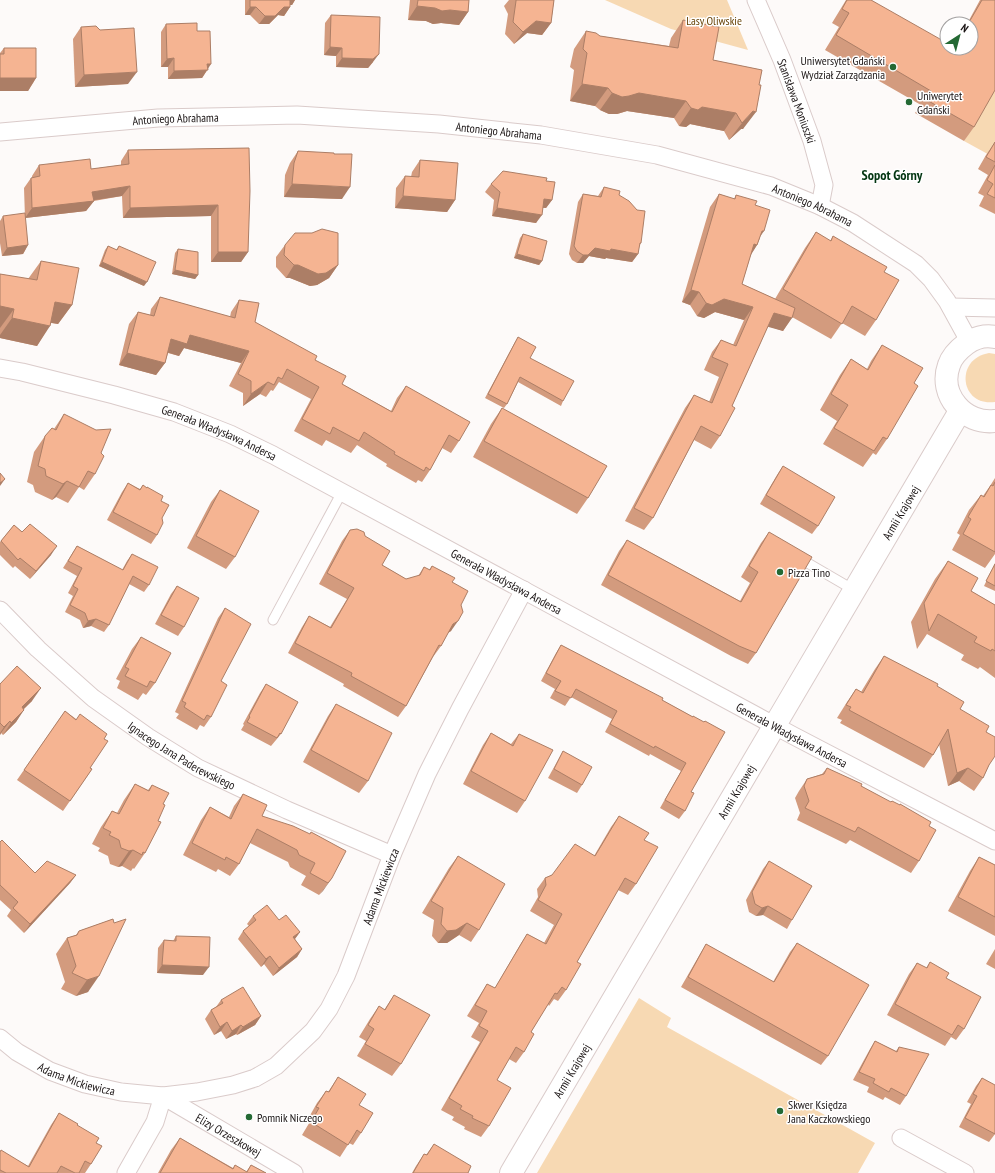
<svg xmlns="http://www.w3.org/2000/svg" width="995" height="1173" font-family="'PT Sans Narrow',sans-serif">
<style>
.green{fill:#f7d9b3}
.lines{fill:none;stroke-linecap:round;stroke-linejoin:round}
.lane-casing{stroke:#dacbca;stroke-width:11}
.street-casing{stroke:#dacbca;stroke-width:19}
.secondary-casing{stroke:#dacbca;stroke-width:24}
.lane{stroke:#fff;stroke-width:9}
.street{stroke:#fff;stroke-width:17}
.secondary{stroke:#fff;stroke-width:22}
.wall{fill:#d39b7e}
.shaded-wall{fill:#ac7e66}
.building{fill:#f5b492;stroke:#ac7e66}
.poi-dot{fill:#246934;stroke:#fff;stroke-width:1.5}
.labels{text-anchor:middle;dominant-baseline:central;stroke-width:3;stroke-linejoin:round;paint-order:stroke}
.park-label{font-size:12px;fill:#694509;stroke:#fff}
.poi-label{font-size:12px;fill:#1a1414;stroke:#fff;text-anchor:start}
.street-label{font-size:12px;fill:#1a1414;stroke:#fff}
.quarter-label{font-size:14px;font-weight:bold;fill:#033612;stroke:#fff}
</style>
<rect width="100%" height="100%" fill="#fdfaf9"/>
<g class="green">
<path d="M 605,0 L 727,0 L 748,50 L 671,29 Z"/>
<path d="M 995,88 L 995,158 L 964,141 Z"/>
<path d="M 989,353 L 995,354 L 995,402 C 960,407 954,359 989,353 Z"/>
<path d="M 639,998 L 671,1018 L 667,1027 L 875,1143 L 858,1173 L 537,1173 Z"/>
</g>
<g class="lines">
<g class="lane-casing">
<g id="lane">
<path d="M 799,558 L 854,590"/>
<path d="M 273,620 L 342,492"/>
</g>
</g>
<g class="street-casing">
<g id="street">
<path id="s1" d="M 756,0 L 782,60 L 812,141 L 824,185 L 820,206"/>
<path id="s2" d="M 0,132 L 158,118 L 297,115 L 439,124 L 541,135 L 657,155 L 771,186 L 820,206 L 853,223 L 916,264 L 931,279 L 947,301 L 969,341"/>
<path d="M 951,307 L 995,308"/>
<path id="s3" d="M 0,368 L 22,372 L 114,395 L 174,412 L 230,434 L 273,455 L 792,735 L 995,841"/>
<path id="s4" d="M 0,610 L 38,649 L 93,698 L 148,737 L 198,768 L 287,810 L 392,855"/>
<path id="s5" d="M 0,1038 L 17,1052 L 50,1071 L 85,1084 L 121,1092 L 163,1096 L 197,1092 L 233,1085 L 255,1078 L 276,1066 L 313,1031 L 329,1009 L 346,976 L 392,855 L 427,774 L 460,709 L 524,590"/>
<path d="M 901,1138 L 965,1173"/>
<path id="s6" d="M 126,1173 L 155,1122 L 163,1096 L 294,1173"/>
</g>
</g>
<g class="secondary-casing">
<g id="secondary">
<path d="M 995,337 C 985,335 974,338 966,344 C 958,350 952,356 949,365 C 938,395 965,425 995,421"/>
<path id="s7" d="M 511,1173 L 960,411"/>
</g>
</g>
<use href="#lane" class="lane"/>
<use href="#street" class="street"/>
<use href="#secondary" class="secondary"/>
</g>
<g class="wall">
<path d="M 245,0 L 295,0 L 292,5 L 290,5 L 290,7 L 284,16 L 278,15 L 269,24 L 259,24 L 250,15 L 245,15 Z"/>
<path d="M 410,0 L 469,0 L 468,12 L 459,25 L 441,23 L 433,24 L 426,21 L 408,20 Z"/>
<path d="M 509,0 L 554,0 L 551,23 L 542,35 L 527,33 L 514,44 L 505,34 L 508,14 L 504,6 Z"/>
<path d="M 846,0 L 871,0 L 947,48 L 971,48 L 971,24 L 967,24 L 980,0 L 995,0 L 974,127 L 964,141 L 915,113 L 921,105 L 825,50 L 839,27 L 832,23 Z"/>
<path d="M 331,15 L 373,62 L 368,68 L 336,67 L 336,56 L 324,55 L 325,23 Z"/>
<path d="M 683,20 L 713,60 L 762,70 L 743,129 L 741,129 L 729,140 L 724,131 L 690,124 L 686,127 L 679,126 L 674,118 L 627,111 L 617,114 L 609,114 L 600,110 L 595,106 L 570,101 L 574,70 L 570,67 L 574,49 L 586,31 L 600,36 L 669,46 L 671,38 Z"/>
<path d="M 166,24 L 197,31 L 208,69 L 202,78 L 168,79 L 168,67 L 161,67 L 161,32 Z"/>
<path d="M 81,27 L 128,84 L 75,87 L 73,39 Z"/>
<path d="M 4,48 L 36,78 L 28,91 L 0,91 L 0,53 Z"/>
<path d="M 995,142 L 995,214 L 979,206 L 984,196 L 978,193 L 988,175 L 978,169 L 986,155 Z"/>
<path d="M 249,148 L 248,252 L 241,262 L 211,262 L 211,216 L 123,218 L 122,196 L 94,201 L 86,211 L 25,218 L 24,188 L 31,178 L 32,178 L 32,176 L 39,165 L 91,169 L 121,165 L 121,161 L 128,150 Z"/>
<path d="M 298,151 L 342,199 L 284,197 L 285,175 L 290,163 Z"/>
<path d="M 420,160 L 455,200 L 447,212 L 395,208 L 396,188 L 405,176 L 411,177 L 412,172 Z"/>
<path d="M 546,181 L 552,200 L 546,208 L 543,208 L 536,223 L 492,216 L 494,200 L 485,192 L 491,184 Z"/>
<path d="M 604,187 L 619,195 L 641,243 L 639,246 L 638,254 L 632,262 L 606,258 L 605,259 L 589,256 L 583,263 L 577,263 L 572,260 L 569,254 L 578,202 L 583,194 L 598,196 Z"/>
<path d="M 719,194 L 734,199 L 736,195 L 755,205 L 760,238 L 757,245 L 751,254 L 742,284 L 775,299 L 805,248 L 816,232 L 830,241 L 833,236 L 884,272 L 876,320 L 865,336 L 842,323 L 831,339 L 792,317 L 783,331 L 768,326 L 732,406 L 720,436 L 711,449 L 694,440 L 653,518 L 644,530 L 625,521 L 685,408 L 694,395 L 709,402 L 719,377 L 704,370 L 712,352 L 721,340 L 733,345 L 744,320 L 715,312 L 704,318 L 697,316 L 690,305 L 682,302 L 710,207 Z"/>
<path d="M 3,216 L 28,245 L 23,254 L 2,256 L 0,243 L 0,221 Z"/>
<path d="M 523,234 L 542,261 L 539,265 L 514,258 L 520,238 Z"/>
<path d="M 285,245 L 338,265 L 329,278 L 317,285 L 310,286 L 290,278 L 286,278 L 276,267 L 276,257 Z"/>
<path d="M 108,246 L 116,250 L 119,246 L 144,286 L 99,266 L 105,250 Z"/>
<path d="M 178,249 L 198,275 L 195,279 L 172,274 L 175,253 Z"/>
<path d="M 41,261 L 72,305 L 58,324 L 51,323 L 37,346 L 0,338 L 0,274 L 28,279 Z"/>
<path d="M 160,297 L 230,317 L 231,312 L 239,300 L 255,322 L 315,360 L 342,384 L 391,411 L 397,398 L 406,386 L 459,441 L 451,453 L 442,448 L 430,470 L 422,482 L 418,480 L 416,483 L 386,466 L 387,464 L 357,445 L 351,453 L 326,440 L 322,446 L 294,431 L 311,399 L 279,382 L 273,391 L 271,390 L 266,397 L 260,394 L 243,406 L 243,393 L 229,386 L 241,363 L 184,348 L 179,356 L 168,353 L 165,363 L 156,375 L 119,365 L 129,324 L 138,312 L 150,315 L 151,309 Z"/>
<path d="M 518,337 L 530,358 L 563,401 L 561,406 L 518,382 L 507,404 L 504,408 L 485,398 L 515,342 Z"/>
<path d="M 882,345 L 914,383 L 887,439 L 876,455 L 873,453 L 863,467 L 823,444 L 837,421 L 820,410 L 840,375 L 851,359 L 867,369 L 871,361 Z"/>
<path d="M 502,408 L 588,498 L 577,514 L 473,457 L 491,424 Z"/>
<path d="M 64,414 L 101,453 L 95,474 L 84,490 L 79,487 L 68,503 L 56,497 L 52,500 L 35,492 L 33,485 L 27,482 L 34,452 L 45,436 L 54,429 Z"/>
<path d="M 783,466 L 818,526 L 812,534 L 760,504 L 777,475 Z"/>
<path d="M 995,478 L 995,554 L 985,568 L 952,550 L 960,535 L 957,533 L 969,510 L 981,495 L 983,496 L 990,486 Z"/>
<path d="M 128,483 L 140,489 L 143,485 L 161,501 L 162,518 L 157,535 L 151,544 L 107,520 L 122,492 Z"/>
<path d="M 220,490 L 235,557 L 226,569 L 187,548 L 211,502 Z"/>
<path d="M 14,525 L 51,555 L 30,579 L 15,566 L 13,568 L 0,555 L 0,542 Z"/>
<path d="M 350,530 L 382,565 L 406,579 L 418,576 L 424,567 L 429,570 L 432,566 L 452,582 L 461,605 L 451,631 L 448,633 L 441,646 L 433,657 L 406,706 L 398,717 L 343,686 L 344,684 L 288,653 L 302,627 L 309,616 L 330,627 L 347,599 L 319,584 L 342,541 Z"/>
<path d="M 769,532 L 756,653 L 748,664 L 731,656 L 601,585 L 619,551 L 627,540 L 740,601 L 750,583 L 741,577 L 761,543 Z"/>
<path d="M 77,546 L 122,570 L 127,561 L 132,554 L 149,585 L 144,592 L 129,584 L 109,625 L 104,632 L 91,626 L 83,628 L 80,620 L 65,612 L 73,596 L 68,593 L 77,576 L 63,568 Z"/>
<path d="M 948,561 L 971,591 L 995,605 L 995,678 L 980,667 L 978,669 L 961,660 L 964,655 L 927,634 L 917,649 L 911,622 L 935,579 Z"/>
<path d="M 995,563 L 995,591 L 984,586 Z"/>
<path d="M 177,586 L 184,627 L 178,636 L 155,624 L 171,594 Z"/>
<path d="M 225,608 L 221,681 L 211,717 L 204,727 L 200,725 L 197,730 L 176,718 L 179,714 L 175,712 L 218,618 Z"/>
<path d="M 141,637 L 155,683 L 146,695 L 143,693 L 138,700 L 117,688 L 120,681 L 116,679 L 132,649 Z"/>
<path d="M 561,645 L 693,717 L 691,792 L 685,811 L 679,819 L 660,808 L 681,771 L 650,754 L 649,756 L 605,732 L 612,719 L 571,697 L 565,706 L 550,698 L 555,689 L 541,681 L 556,653 Z"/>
<path d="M 884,656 L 937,686 L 960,709 L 986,732 L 989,765 L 983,778 L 974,791 L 959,781 L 948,786 L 939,744 L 933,755 L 924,768 L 840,723 L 842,720 L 837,718 L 847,702 L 856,689 L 861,692 L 875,669 Z"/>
<path d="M 0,684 L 32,701 L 24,709 L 16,722 L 3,735 L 1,733 L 0,735 Z"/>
<path d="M 266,684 L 281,734 L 271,746 L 241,730 L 244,725 L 243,724 L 260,693 Z"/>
<path d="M 336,704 L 368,781 L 359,793 L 303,762 L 328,716 Z"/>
<path d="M 65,711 L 104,739 L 90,768 L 92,769 L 63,811 L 17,780 Z"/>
<path d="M 491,733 L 511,744 L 519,734 L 525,801 L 517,813 L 463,784 L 483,745 Z"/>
<path d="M 563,751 L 582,785 L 577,793 L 548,778 Z"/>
<path d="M 827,768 L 861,786 L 929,826 L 919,861 L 911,873 L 850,840 L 846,844 L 797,820 L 800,813 L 795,798 L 799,791 L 807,779 L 822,774 Z"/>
<path d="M 135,784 L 148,790 L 152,785 L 163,804 L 158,821 L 145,853 L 134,869 L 133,868 L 131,871 L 122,866 L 118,867 L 110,864 L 108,856 L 98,851 L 100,848 L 92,844 L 101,827 L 112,811 L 117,813 L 124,800 Z"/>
<path d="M 243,794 L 262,816 L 332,878 L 319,895 L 301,885 L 306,876 L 290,867 L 288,862 L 250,843 L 239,864 L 230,876 L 218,869 L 216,872 L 183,855 L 201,820 L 210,807 L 229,817 L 234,806 Z"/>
<path d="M 619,816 L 644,840 L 636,884 L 628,895 L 618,890 L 577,962 L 566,990 L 558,1001 L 554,999 L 549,1006 L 548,1004 L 531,1032 L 524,1052 L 516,1063 L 509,1059 L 497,1080 L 489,1126 L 481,1137 L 464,1129 L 465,1127 L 452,1120 L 454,1117 L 441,1110 L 480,1042 L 471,1037 L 479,1023 L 467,1016 L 480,995 L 487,984 L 495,988 L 520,945 L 527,934 L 544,943 L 554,925 L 530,911 L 538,897 L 537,889 L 545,878 L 594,856 L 611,827 Z"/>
<path d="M 0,842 L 35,873 L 76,875 L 70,883 L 24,933 L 7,916 L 11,910 L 0,900 Z"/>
<path d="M 458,856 L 479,930 L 471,942 L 459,935 L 447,943 L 438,943 L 432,936 L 434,920 L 422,913 L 449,868 Z"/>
<path d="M 979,857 L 995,865 L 995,936 L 948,911 L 970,871 Z"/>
<path d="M 769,861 L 792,920 L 787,929 L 763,915 L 756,916 L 749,912 L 746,900 L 763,869 Z"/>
<path d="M 253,916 L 279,920 L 300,932 L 295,939 L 302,949 L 297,957 L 273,976 L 264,964 L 261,967 L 238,939 L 243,931 L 249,926 L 247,924 Z"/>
<path d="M 113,919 L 88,992 L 76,996 L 61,989 L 65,982 L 56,954 L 67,938 L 76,935 L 79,931 Z"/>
<path d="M 176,936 L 203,975 L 157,973 L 158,948 L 164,940 L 173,941 Z"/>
<path d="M 797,943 L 828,1056 L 821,1065 L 681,987 L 700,954 L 706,944 L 773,982 L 790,952 Z"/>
<path d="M 995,949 L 995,969 L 986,964 Z"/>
<path d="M 930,962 L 946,978 L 964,1029 L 956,1040 L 951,1037 L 945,1046 L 887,1015 L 909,974 L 917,963 L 926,968 Z"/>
<path d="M 394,995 L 401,1064 L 392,1076 L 357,1056 L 366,1041 L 359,1037 L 370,1019 L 379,1006 L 384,1010 Z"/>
<path d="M 221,1000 L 261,1016 L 255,1025 L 237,1035 L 236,1034 L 226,1039 L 221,1031 L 214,1035 L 205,1019 L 211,1010 L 216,1007 Z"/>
<path d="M 875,1041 L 896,1051 L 899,1047 L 906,1096 L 900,1105 L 885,1097 L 883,1100 L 867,1092 L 869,1087 L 853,1080 L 870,1049 Z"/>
<path d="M 338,1077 L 359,1105 L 361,1133 L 353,1145 L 349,1143 L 340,1157 L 302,1135 L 311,1120 L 308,1119 L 317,1103 L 326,1091 L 328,1092 Z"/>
<path d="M 982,1078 L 995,1134 L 989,1142 L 959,1127 L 971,1104 L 967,1102 L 976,1086 Z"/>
<path d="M 59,1113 L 77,1125 L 96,1143 L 91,1164 L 85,1173 L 0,1173 L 0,1151 L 28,1166 L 51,1125 Z"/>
<path d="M 180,1138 L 233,1168 L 235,1165 L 246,1172 L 251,1165 L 266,1173 L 158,1173 L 171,1150 Z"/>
<path d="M 434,1144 L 468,1173 L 412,1173 L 416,1166 L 424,1154 L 426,1155 Z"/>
</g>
<g class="shaded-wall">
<path d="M 288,0 L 295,0 L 292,5 L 285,5 Z"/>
<path d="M 417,6 L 450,10 L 468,12 L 459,25 L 441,23 L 433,24 L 426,21 L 408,20 Z"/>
<path d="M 250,7 L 256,7 L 250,15 L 245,15 Z"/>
<path d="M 284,7 L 290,7 L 284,16 L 278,15 L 269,24 L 259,24 L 265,16 Z"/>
<path d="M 536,21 L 551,23 L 542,35 L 527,33 L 514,44 L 523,32 Z"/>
<path d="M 330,47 L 342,48 L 336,56 L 324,55 Z"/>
<path d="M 379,54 L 373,62 L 368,68 L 336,67 L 342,58 Z"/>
<path d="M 174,58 L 168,67 L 161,67 L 167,59 Z"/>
<path d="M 207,64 L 211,64 L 202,78 L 168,79 L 174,71 Z"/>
<path d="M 137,72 L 128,84 L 75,87 L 84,75 Z"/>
<path d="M 0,78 L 36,78 L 28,91 L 0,91 Z"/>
<path d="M 582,84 L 608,88 L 595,106 L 570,101 Z"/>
<path d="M 612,93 L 639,93 L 686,101 L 674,118 L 627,111 L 617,114 L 609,114 L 600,110 Z"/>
<path d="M 702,107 L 736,113 L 724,131 L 690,124 L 686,127 L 679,126 L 691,108 Z"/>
<path d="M 753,111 L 756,112 L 743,129 L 741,129 L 729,140 L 742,123 Z"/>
<path d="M 292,184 L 350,187 L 342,199 L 284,197 Z"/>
<path d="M 130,186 L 122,196 L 88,201 L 94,201 L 86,211 L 25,218 L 32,208 L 92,192 Z"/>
<path d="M 403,196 L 455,200 L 447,212 L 395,208 Z"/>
<path d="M 544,199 L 552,200 L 546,208 L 538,207 Z"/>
<path d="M 218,205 L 211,216 L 123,218 L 130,208 Z"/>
<path d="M 497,208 L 542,215 L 536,223 L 492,216 Z"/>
<path d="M 762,231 L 764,231 L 755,244 Z"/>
<path d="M 754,244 L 757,245 L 749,258 Z"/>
<path d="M 28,245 L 23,254 L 2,256 L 7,248 Z"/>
<path d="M 595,248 L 611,249 L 638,254 L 632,262 L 606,258 L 605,259 L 589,256 L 583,263 L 577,263 L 583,255 Z"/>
<path d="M 218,252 L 248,252 L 241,262 L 211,262 Z"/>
<path d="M 517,254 L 542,261 L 539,265 L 514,258 Z"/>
<path d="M 102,262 L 147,282 L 144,286 L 99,266 Z"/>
<path d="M 294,265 L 338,265 L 329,278 L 317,285 L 310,286 L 290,278 L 286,278 Z"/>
<path d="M 175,270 L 198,275 L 195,279 L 172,274 Z"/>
<path d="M 691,290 L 699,292 L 690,305 L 682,302 Z"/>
<path d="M 724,299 L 753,307 L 744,320 L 715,312 L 704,318 L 697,316 L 706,303 Z"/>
<path d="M 55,302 L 72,305 L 58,324 L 42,321 Z"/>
<path d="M 0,306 L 14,309 L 0,328 Z"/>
<path d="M 774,313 L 792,318 L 783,331 L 765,326 Z"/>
<path d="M 12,318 L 50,326 L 37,346 L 0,338 L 0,335 Z"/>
<path d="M 190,335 L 249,351 L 241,363 L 184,348 L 179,356 L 163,351 L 171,339 Z"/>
<path d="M 127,353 L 165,363 L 156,375 L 119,365 Z"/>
<path d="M 268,382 L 260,394 L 243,406 L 251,394 Z"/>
<path d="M 5,479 L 0,486 L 0,483 Z"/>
<path d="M 67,481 L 56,497 L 52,500 L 63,484 Z"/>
<path d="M 57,546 L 51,555 L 30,579 L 36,571 Z"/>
<path d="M 96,619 L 91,626 L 83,628 L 88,621 Z"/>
<path d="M 458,621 L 451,631 L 446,634 L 453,624 Z"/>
<path d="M 41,688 L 32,701 L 13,719 L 22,707 Z"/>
<path d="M 24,710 L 16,722 L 3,735 L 11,723 Z"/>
<path d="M 10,721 L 1,733 L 0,735 L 0,733 L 4,727 Z"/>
<path d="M 968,768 L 959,781 L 948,786 L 957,773 Z"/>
<path d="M 133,850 L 122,866 L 118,867 L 129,851 Z"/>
<path d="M 76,875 L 70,883 L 24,933 L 30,924 Z"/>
<path d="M 332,878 L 323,891 L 319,895 L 328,883 Z"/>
<path d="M 768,906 L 763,915 L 756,916 L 762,908 Z"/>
<path d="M 467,923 L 459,935 L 447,943 L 438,943 L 447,931 Z"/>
<path d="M 300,932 L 294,940 L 293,937 Z"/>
<path d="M 302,949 L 297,957 L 273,976 L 279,968 Z"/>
<path d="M 270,956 L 264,964 L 261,967 L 266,959 Z"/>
<path d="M 162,965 L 209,967 L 203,975 L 157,973 Z"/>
<path d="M 99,976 L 88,992 L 76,996 L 87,980 Z"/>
<path d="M 261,1016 L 255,1025 L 237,1035 L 243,1027 Z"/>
<path d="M 227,1022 L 221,1031 L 214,1035 L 220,1027 Z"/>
<path d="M 241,1025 L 236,1034 L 226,1039 L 232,1031 Z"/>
</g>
<g class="building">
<path d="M 250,0 L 290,0 L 290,7 L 284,7 L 275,16 L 265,16 L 256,7 L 250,7 Z"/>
<path d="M 418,0 L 469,0 L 468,12 L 450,10 L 442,11 L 435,8 L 417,6 Z"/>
<path d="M 516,0 L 554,0 L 551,23 L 536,21 L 523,32 L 513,22 L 516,1 Z"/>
<path d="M 847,0 L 871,0 L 947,43 L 947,48 L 971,48 L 971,24 L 968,24 L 982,0 L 995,0 L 995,90 L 974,127 L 925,99 L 931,91 L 836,35 L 849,13 L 842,9 Z"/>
<path d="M 331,15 L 380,17 L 379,54 L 373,59 L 342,58 L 342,48 L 330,47 Z"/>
<path d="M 683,20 L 719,27 L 713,60 L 762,70 L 759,85 L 761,85 L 756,112 L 753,111 L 742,123 L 736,113 L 702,107 L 698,110 L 691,108 L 686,101 L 639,93 L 629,96 L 622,97 L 612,93 L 608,88 L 582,84 L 587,53 L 583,49 L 586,31 L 596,33 L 600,36 L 678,48 Z"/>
<path d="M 197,23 L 197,31 L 210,31 L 211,64 L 207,64 L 208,70 L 174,71 L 174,58 L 167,59 L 166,24 Z"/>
<path d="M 96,26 L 100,30 L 134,28 L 137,72 L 84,75 L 81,27 Z"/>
<path d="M 4,48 L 36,48 L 36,78 L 0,78 L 0,54 L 4,54 Z"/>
<path d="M 995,142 L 995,162 L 986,157 Z"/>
<path d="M 249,148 L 250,191 L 248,252 L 218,252 L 218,205 L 130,208 L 130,186 L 92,192 L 94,201 L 32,208 L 31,178 L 40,176 L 39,165 L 90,159 L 91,169 L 129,164 L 128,150 Z"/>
<path d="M 298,151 L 334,153 L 334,154 L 352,154 L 350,187 L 292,184 L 294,163 Z"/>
<path d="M 420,160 L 458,163 L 455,200 L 403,196 L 405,176 L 419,177 Z"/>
<path d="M 995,165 L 995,198 L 987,194 L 993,184 L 987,180 Z"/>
<path d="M 503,171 L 547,178 L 546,181 L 555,182 L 552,200 L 544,199 L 542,215 L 497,208 L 500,192 L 491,184 Z"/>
<path d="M 604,187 L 620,191 L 619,195 L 629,201 L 637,210 L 645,211 L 641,243 L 640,243 L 638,254 L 611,249 L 610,251 L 595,248 L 588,255 L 583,255 L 577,251 L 574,246 L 583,194 L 601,197 Z"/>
<path d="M 719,194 L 735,199 L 736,195 L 757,201 L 755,205 L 770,210 L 764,231 L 762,231 L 757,245 L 754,244 L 742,284 L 795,308 L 792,318 L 774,313 L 732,406 L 735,408 L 720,436 L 701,426 L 653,518 L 634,508 L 694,395 L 712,403 L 728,364 L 712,357 L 721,340 L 736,346 L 753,307 L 724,299 L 712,305 L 706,303 L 699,292 L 691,290 Z"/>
<path d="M 25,213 L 28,245 L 7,248 L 3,216 Z"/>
<path d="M 322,229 L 338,233 L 338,265 L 326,273 L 318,274 L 298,265 L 294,265 L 284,255 L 285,245 L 295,233 L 312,233 Z"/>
<path d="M 816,232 L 831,241 L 833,236 L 850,246 L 887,267 L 884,272 L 899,280 L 876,320 L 852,306 L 842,324 L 783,289 Z"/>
<path d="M 523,234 L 547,241 L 542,261 L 517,254 Z"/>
<path d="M 108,246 L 117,250 L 119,246 L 156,262 L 147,282 L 102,262 Z"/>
<path d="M 178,249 L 198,252 L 198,275 L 175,270 Z"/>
<path d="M 41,261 L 79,268 L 72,305 L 55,302 L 50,326 L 12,318 L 14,309 L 0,306 L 0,274 L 37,280 Z"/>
<path d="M 160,297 L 235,318 L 239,300 L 259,303 L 255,322 L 317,356 L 315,360 L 346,376 L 342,384 L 392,412 L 406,386 L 470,422 L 459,441 L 449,435 L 430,470 L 426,467 L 424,471 L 394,454 L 395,452 L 364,432 L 359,441 L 333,427 L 330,434 L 302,419 L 319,387 L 287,369 L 282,379 L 278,377 L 274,385 L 268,382 L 251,394 L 251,381 L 238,374 L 249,351 L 190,335 L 187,344 L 171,339 L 165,363 L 127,353 L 138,312 L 154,316 Z"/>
<path d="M 518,337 L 536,347 L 530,358 L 574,381 L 563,401 L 520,377 L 507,404 L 488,394 Z"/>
<path d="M 882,345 L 923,368 L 914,383 L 918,386 L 887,439 L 883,437 L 874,451 L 834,428 L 848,405 L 831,394 L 851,359 L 868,370 Z"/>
<path d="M 502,408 L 607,466 L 588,498 L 484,441 Z"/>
<path d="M 64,414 L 96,430 L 111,429 L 101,453 L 104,456 L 95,474 L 88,471 L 79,487 L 67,481 L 63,484 L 46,476 L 45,469 L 38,466 L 45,436 L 52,428 L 56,430 Z"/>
<path d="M 783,466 L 835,497 L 818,526 L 766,495 Z"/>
<path d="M 0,473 L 5,479 L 0,483 Z"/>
<path d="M 995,482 L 995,552 L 963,534 L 971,519 L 968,517 L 981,495 L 984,497 L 991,485 L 993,486 Z"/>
<path d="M 128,483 L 140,490 L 143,485 L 147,488 L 147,487 L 163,496 L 161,501 L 169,505 L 162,518 L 163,523 L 157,535 L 113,512 Z"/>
<path d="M 220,490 L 259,511 L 235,557 L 196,536 Z"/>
<path d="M 30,524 L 57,546 L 36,571 L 20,558 L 18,560 L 1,541 L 14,525 L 22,532 Z"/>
<path d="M 357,529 L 364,532 L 365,536 L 390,551 L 382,565 L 406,579 L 420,575 L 424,567 L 430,570 L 432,566 L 455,578 L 452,582 L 468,591 L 461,605 L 463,612 L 458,621 L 453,624 L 441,646 L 439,645 L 406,706 L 351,676 L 352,673 L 295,643 L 309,616 L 331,628 L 354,588 L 327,573 L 350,530 Z"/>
<path d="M 769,532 L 812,557 L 756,653 L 739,646 L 608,575 L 627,540 L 741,602 L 758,572 L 749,566 Z"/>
<path d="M 77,546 L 123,570 L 132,554 L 158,567 L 149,585 L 133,576 L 109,625 L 96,619 L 88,621 L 85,613 L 70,605 L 78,589 L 73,586 L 82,568 L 68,561 Z"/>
<path d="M 948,561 L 978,578 L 971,591 L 995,605 L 995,651 L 992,649 L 991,651 L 974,642 L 977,637 L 938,614 L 929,631 L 924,603 Z"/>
<path d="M 995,564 L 995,586 L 986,581 Z"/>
<path d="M 177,586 L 199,598 L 184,627 L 161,615 Z"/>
<path d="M 225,608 L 251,624 L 221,681 L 227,685 L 211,717 L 207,715 L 204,720 L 184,707 L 186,703 L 182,701 Z"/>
<path d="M 141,637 L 171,653 L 155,683 L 150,681 L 147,687 L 125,676 L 129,669 L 125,667 Z"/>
<path d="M 561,645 L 663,698 L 662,700 L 693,717 L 693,716 L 704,722 L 705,721 L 725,732 L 691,792 L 694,793 L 685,811 L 665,800 L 686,763 L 655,746 L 654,748 L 610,724 L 617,711 L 576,689 L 571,698 L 555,691 L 561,681 L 546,673 Z"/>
<path d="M 884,656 L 938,684 L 937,686 L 964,702 L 960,709 L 989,726 L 986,732 L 995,737 L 995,756 L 989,765 L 983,778 L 968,768 L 957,773 L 948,729 L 933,755 L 849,710 L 851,707 L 846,705 L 856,689 L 863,693 Z"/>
<path d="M 17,666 L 41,688 L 22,707 L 24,710 L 11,723 L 10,721 L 4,727 L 0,723 L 0,684 Z"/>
<path d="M 266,684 L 298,702 L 281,734 L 280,733 L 277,738 L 247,722 L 250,717 L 249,716 Z"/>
<path d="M 336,704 L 392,733 L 368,781 L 311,750 Z"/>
<path d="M 65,711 L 76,720 L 80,714 L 107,734 L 104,739 L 108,741 L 90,768 L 92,769 L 70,801 L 24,770 Z"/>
<path d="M 491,733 L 513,746 L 519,734 L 553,750 L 525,801 L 471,771 Z"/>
<path d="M 563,751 L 592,767 L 582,785 L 554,769 Z"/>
<path d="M 827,768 L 862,784 L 861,786 L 891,802 L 892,801 L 900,805 L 900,804 L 931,822 L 929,826 L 936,830 L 919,861 L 858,827 L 855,832 L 805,808 L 809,801 L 804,786 L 807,779 L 824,774 Z"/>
<path d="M 135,784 L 149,791 L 152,785 L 169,793 L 163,804 L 165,805 L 158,821 L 161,822 L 145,853 L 143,852 L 142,855 L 133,850 L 129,851 L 121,848 L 119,840 L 109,835 L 111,832 L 103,828 L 112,811 L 119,814 Z"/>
<path d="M 243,794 L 267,805 L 262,816 L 293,826 L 310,834 L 311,832 L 346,851 L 332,878 L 328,883 L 310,873 L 315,863 L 299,855 L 297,850 L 257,829 L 239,864 L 226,857 L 225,860 L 192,843 L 210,807 L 231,819 Z"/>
<path d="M 619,816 L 649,833 L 644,840 L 658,847 L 636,884 L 625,878 L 577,962 L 581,964 L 566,990 L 562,987 L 557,994 L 555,993 L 531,1032 L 534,1034 L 524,1052 L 516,1047 L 497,1080 L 511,1088 L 489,1126 L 472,1118 L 473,1116 L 460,1109 L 462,1106 L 449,1098 L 488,1031 L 479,1026 L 487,1011 L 475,1005 L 487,984 L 495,988 L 527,934 L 546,944 L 562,914 L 538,900 L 546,885 L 545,878 L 552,875 L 575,844 L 595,856 Z"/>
<path d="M 2,840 L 35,873 L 47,861 L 76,875 L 30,924 L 13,908 L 18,902 L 0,885 L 0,842 Z"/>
<path d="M 458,856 L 505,884 L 479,930 L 467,923 L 456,930 L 447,931 L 441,924 L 443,908 L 431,901 Z"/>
<path d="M 979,857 L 995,865 L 995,917 L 958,897 Z"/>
<path d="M 769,861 L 812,886 L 792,920 L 768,906 L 762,908 L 755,904 L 752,892 Z"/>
<path d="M 267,905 L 279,920 L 286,915 L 300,932 L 293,937 L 302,949 L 279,968 L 270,956 L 266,959 L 243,931 L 256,920 L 253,916 Z"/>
<path d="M 113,919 L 114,923 L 126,919 L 99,976 L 87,980 L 72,973 L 76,966 L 67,938 L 77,935 L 79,931 Z"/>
<path d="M 176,936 L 210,937 L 209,967 L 162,965 L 164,940 L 176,941 Z"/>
<path d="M 797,943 L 869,985 L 828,1056 L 688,977 L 706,944 L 774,982 Z"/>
<path d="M 930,962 L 949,973 L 946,978 L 981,997 L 964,1029 L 958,1025 L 952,1035 L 895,1004 L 917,963 L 927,968 Z"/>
<path d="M 243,987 L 261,1016 L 243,1027 L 241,1025 L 232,1031 L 227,1022 L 220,1027 L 211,1010 L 223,1003 L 221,1000 Z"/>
<path d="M 394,995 L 430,1015 L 401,1064 L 365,1044 L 374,1029 L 368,1025 L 379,1006 L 385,1010 Z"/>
<path d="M 875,1041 L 897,1052 L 899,1047 L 929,1054 L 906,1096 L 891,1088 L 889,1092 L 873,1083 L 875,1079 L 859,1072 Z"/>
<path d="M 338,1077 L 366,1094 L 359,1105 L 373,1113 L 361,1133 L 357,1130 L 348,1145 L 311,1122 L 319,1108 L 316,1107 L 326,1091 L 329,1092 Z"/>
<path d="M 982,1078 L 995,1085 L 995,1134 L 965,1118 L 977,1096 L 973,1094 Z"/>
<path d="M 59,1113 L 78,1124 L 77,1125 L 99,1138 L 96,1143 L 102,1146 L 91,1164 L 85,1161 L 79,1173 L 75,1173 L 61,1166 L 57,1173 L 6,1173 L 0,1170 L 0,1152 L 1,1150 L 29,1167 Z"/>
<path d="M 180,1138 L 233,1169 L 235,1165 L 247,1172 L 251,1165 L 266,1173 L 160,1173 Z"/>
<path d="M 434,1144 L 471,1166 L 468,1173 L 413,1173 L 424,1154 L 427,1155 Z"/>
</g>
<g class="poi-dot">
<circle cx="893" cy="67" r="4"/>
<circle cx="909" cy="102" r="4"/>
<circle cx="780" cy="572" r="4"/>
<circle cx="780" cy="1111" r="4"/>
<circle cx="249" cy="1117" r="4"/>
</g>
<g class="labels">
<g class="park-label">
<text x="714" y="20">Lasy Oliwskie</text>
</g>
<g class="poi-label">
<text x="885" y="60" text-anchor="end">Uniwersytet Gdański<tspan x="885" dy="14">Wydział Zarządzania</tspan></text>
<text x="917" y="95">Uniwerytet<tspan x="917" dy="14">Gdański</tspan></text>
<text x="788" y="572">Pizza Tino</text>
<text x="788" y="1104">Skwer Księdza<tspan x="788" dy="14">Jana Kaczkowskiego</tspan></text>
<text x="257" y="1117">Pomnik Niczego</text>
</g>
<g class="street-label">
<text stroke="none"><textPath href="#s1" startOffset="109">Stanisława Moniuszki</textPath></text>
<text stroke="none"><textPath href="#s2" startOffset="176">Antoniego Abrahama</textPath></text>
<text stroke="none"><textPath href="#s2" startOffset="500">Antoniego Abrahama</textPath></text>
<text stroke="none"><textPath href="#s2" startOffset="824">Antoniego Abrahama</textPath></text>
<text stroke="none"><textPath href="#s3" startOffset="229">Generała Władysława Andersa</textPath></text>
<text stroke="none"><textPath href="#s7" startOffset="767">Armii Krajowej</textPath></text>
<text stroke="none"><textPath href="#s3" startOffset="553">Generała Władysława Andersa</textPath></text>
<text stroke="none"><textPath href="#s3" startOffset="877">Generała Władysława Andersa</textPath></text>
<text stroke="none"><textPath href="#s4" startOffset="234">Ignacego Jana Paderewskiego</textPath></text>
<text stroke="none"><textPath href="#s7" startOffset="443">Armii Krajowej</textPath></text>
<text stroke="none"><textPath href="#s5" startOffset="506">Adama Mickiewicza</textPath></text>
<text stroke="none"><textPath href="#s7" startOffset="119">Armii Krajowej</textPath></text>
<text stroke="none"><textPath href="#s5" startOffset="88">Adama Mickiewicza</textPath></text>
<text stroke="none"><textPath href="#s6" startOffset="162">Elizy Orzeszkowej</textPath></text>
</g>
<g class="quarter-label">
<text x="892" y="175">Sopot Górny</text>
</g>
</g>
<g transform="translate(959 36) rotate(36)"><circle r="19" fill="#ffffff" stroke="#a3a1a1"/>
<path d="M0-3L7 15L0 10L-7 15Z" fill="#246934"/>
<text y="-6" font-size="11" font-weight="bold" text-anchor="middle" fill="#1a1414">N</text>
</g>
</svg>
